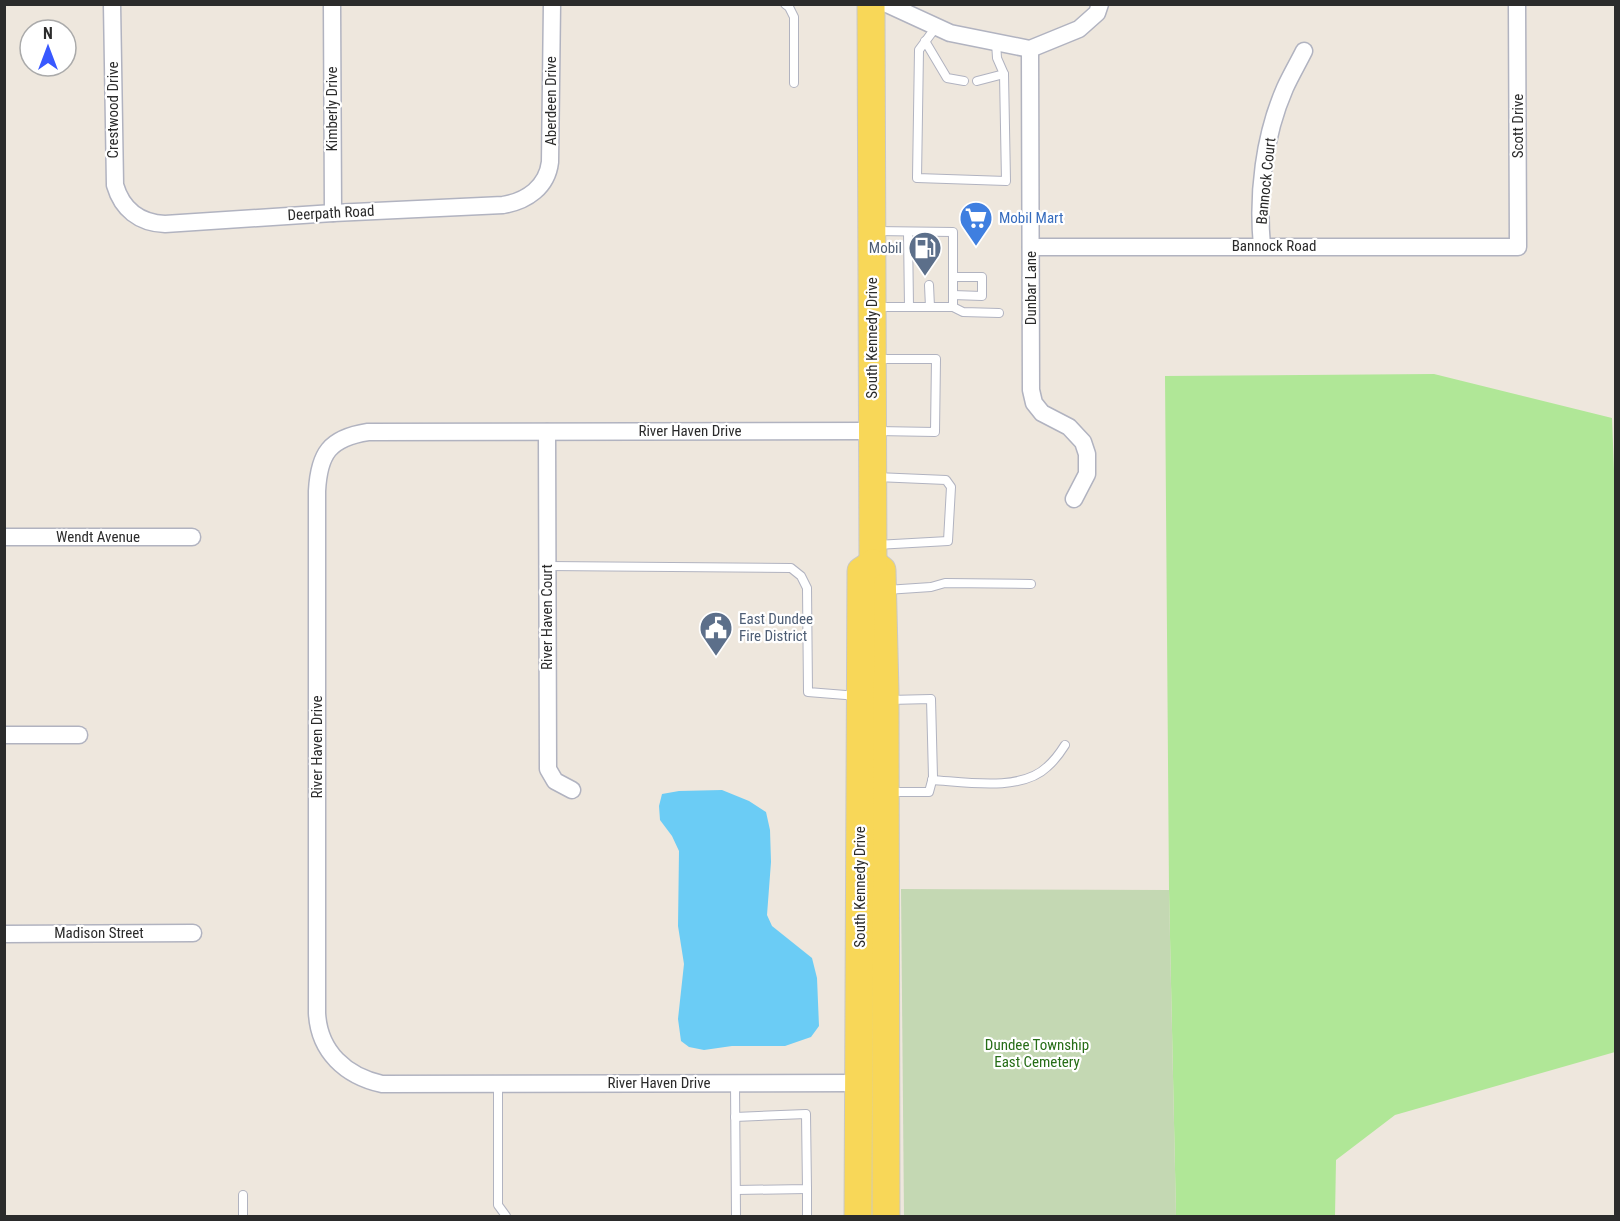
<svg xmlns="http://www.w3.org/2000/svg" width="1620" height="1221" font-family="'Roboto Condensed',sans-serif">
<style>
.green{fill:#b0e797}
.cemetery{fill:#c4d8b3}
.water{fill:#6bccf5}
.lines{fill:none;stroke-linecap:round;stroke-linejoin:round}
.lane-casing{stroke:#b1b3c0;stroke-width:10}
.street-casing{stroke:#b1b3c0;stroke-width:19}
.primary-casing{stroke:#c8c8c8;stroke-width:29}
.lane{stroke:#fff;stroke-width:8}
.street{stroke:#fff;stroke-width:16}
.primary{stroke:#f8d758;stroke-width:27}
.labels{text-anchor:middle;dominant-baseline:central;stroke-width:4.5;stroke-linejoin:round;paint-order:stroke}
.street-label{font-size:15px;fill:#2b2b2b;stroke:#fff}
.shop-label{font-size:15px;fill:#366cbe;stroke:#fff;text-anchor:start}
.service-label{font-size:15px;fill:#4e5e75;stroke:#fff;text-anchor:end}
.park-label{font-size:15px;fill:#266d17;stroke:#fff}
</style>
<rect width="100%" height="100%" fill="#eee7dd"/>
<path class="green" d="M 1434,374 L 1612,418 L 1616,523 L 1615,1052 L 1395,1115 L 1336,1160 L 1335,1216 L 1176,1216 L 1169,890 L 1165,376 Z"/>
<path class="cemetery" d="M 901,889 L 1169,890 L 1176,1216 L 904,1216 Z"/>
<path class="water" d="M 722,790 L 749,801 L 766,812 L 770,830 L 771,862 L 767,915 L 772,926 L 812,958 L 817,978 L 819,1026 L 811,1037 L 785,1046 L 732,1046 L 704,1050 L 689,1047 L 681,1041 L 678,1019 L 684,964 L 678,926 L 679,851 L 672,836 L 660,820 L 659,806 L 662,794 L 679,791 Z"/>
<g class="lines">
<g class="lane-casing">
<g id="lane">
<path d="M 785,4 L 789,7 L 794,17 L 794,83"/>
<path d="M 936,27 L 919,50 L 917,178 L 1006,181 L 1004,74 L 997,58 L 996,42"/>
<path d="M 925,41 L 947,78 L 964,81"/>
<path d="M 977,81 L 1004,74"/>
<path d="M 908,232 L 909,307"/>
<path d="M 929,232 L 929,252"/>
<path d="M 953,277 L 982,277 L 982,296 L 953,295"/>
<path d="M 929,285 L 930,307"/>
<path d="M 875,307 L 953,307 L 953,232 L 875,231"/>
<path d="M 953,307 L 963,312 L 999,313"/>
<path d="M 876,359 L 936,359 L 935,432 L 877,431"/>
<path d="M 876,477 L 946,480 L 951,487 L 948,541 L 876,545"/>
<path d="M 547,566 L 791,568 L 801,576 L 807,588 L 808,692 L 858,696"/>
<path d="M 886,590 L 931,587 L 945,583 L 1031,584"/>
<path d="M 932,780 C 965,782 1021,792 1047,767 C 1054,761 1060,753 1065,745"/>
<path d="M 888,792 L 929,792 L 933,777 L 931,699 L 889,700"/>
<path d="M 498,1083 L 498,1205 L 506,1216"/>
<path d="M 735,1083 L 736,1216"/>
<path d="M 735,1117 L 806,1114 L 807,1189 L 736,1190"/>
<path d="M 807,1189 L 807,1216"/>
<path d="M 243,1216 L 243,1195"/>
</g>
</g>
<g class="street-casing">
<g id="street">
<path d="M 112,4 L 115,185 C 122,209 139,223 165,224 L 333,213 L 503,205 C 527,201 547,187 550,162 L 552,4"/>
<path d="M 332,4 L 333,213"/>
<path d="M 887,4 L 950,33 L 1030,49 L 1079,29 L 1097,13 L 1100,4"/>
<path d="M 1030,49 L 1031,390 L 1034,403 L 1042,413 L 1069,427 L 1083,442 L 1087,454 L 1087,474 L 1074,499"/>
<path d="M 1262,246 C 1257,194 1264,136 1285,88 C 1291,75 1298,63 1304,51"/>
<path d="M 1031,247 L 1518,247 L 1517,4"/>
<path d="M 547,432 L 548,769 L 555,781 L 572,790"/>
<path d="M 4,537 L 192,537"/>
<path d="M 4,735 L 79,735"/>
<path d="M 4,934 L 193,933"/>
<path d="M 859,1083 L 382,1084 C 346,1076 319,1052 317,1013 L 317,491 C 319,454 329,438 368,432 L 872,431"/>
</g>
</g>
<g class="primary-casing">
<g id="primary">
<path d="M 871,4 L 873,563"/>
<path d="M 873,563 L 882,570 L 885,692 L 886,1216"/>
<path d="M 858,1216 L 861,571 L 873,563"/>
</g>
</g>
<use href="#lane" class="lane"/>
<use href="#street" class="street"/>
<use href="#primary" class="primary"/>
</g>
<defs>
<g id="supermarket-pin" transform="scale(1.725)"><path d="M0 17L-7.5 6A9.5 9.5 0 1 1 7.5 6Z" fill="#3f7fe0" stroke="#fff"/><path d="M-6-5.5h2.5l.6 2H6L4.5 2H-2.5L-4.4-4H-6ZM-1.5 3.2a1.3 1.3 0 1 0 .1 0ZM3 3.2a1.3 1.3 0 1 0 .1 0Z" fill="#fff"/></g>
<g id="fuel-pin" transform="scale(1.725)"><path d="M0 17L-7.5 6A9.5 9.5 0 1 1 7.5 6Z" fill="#5c6f8a" stroke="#fff"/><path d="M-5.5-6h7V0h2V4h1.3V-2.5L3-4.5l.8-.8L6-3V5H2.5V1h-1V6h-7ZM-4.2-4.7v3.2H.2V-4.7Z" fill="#fff"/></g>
<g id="civic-pin" transform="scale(1.725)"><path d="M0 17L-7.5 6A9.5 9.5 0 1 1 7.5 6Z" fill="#5c6f8a" stroke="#fff"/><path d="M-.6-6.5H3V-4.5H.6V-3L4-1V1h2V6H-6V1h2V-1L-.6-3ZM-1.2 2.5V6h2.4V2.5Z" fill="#fff"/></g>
</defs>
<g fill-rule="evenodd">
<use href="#supermarket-pin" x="976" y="218"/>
<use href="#fuel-pin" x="925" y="248"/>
<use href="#civic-pin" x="716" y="628"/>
</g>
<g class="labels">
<g class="street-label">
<text transform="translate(551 101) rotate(-90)">Aberdeen Drive</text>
<text transform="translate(332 109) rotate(-90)">Kimberly Drive</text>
<text transform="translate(113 110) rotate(-90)">Crestwood Drive</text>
<text transform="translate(1518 126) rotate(-90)">Scott Drive</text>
<text transform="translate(1266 181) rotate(-84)">Bannock Court</text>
<text transform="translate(331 213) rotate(-3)">Deerpath Road</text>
<text x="1274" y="246">Bannock Road</text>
<text transform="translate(1031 288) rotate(-90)">Dunbar Lane</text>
<text transform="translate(872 338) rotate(-90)">South Kennedy Drive</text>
<text x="690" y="431">River Haven Drive</text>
<text x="98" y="537">Wendt Avenue</text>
<text transform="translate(547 617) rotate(-90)">River Haven Court</text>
<text transform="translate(317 747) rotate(-90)">River Haven Drive</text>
<text transform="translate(860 887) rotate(-90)">South Kennedy Drive</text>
<text x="99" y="933">Madison Street</text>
<text x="659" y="1083">River Haven Drive</text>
</g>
<g class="shop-label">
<text x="999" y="218">Mobil Mart</text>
</g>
<g class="service-label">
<text x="902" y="248">Mobil</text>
<text x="739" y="619" text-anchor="start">East Dundee<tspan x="739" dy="17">Fire District</tspan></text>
</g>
<g class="park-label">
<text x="1037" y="1045">Dundee Township<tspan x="1037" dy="17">East Cemetery</tspan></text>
</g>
</g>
<rect width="1620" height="1221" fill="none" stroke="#2b2b2b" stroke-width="12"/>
<g transform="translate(48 48)"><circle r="28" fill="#ffffff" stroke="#aaaaaa" stroke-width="1.5"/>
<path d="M0-4.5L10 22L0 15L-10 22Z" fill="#3858ff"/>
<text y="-9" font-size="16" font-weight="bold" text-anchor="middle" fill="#2b2b2b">N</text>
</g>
</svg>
